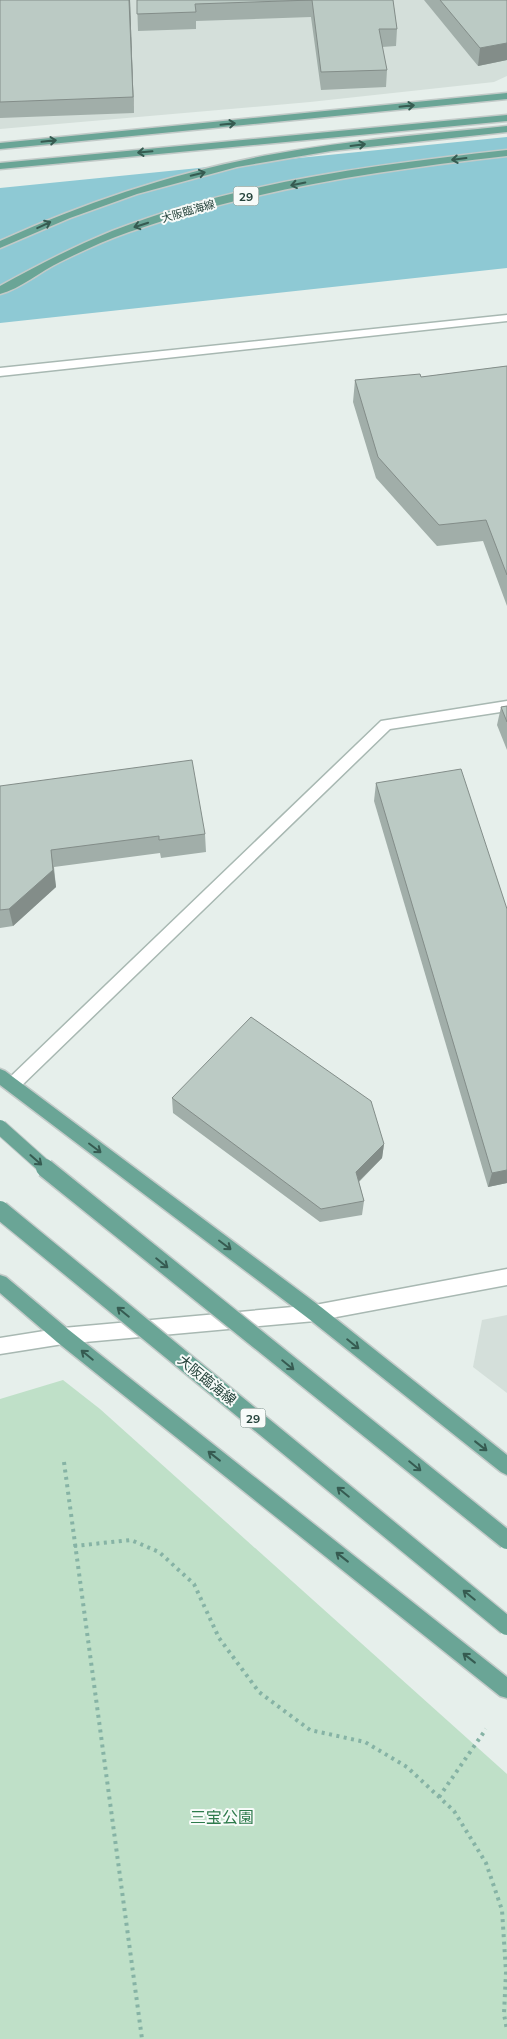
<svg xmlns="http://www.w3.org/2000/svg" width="507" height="2039" font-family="Mulish,'Noto Sans JP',sans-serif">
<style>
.built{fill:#d4dfda}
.green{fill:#bfe0c8}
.water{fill:#8ec9d4}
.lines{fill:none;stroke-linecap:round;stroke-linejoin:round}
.minor-casing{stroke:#a8b8b2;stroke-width:3}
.major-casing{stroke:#c2cac8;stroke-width:3}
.path{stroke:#86b3a5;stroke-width:4;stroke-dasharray:3 4.5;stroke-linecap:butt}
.minor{fill:#fff;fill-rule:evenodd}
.major{fill:#6aa596;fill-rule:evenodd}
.major-bridge-far1-casing{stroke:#c2cac8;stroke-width:16;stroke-linecap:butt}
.major-bridge-casing{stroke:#c2cac8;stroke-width:21;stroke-linecap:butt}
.major-bridge-far1{stroke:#6aa596;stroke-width:14}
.major-bridge{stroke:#6aa596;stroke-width:18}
.wall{fill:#a1aea9}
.shaded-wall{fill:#838d89}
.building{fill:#bbcac4;stroke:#838d89}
.oneway{stroke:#365b51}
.labels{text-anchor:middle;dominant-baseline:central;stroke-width:4;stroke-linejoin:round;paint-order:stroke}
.far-street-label{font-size:11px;fill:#24423a;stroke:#f7fbf9}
.shield{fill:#f7fbf9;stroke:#637a73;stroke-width:1}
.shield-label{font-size:12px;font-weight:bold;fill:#24423a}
.street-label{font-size:14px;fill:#24423a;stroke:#f7fbf9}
.near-park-label{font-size:16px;fill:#2d7a4b;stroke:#f7fbf9}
</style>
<rect width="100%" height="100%" fill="#e6efeb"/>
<g class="built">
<path d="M 0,0 L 507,0 L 507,76 L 494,82 L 310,102 L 0,129 Z"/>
<path d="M 507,1315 L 507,1393 L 473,1367 L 482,1320 Z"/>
</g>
<path class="green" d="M 63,1380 L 100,1409 L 507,1774 L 507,2039 L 0,2039 L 0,1399 Z"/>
<path class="water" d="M 507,137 L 507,268 L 0,323 L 0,188 Z"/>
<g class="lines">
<g class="minor-casing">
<g id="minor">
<path d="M 507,315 L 507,321 L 0,376 L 0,368 Z"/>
<path d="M 507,701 L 507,711 L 390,729 L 17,1090 L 12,1092 L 7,1090 L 4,1085 L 7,1080 L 381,721 Z"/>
<path d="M 507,1269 L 507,1285 L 315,1321 L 63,1344 L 0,1354 L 0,1338 L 63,1328 L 315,1305 Z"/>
</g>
</g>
<g class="major-casing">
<g id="major">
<path d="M 507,93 L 507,99 L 0,149 L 0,143 Z"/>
<path d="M 507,115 L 507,121 L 0,169 L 0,163 Z"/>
<path d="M 507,126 L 507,132 L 331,151 L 237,167 L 137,194 L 70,218 L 0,248 L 0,241 C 88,201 179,171 274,154 C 351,140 429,134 507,126 Z"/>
<path d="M 507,150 L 507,156 C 375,171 255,189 129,232 C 106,240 82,251 60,262 C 41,271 20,289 0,294 L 0,286 C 36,266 73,247 112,231 C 237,182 374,165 507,150 Z"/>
<path d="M 0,1069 L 5,1071 L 321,1307 L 507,1455 L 507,1475 L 501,1472 L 309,1319 L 0,1085 Z"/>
<path d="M 0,1275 L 6,1277 L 69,1330 L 507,1677 L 507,1698 L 500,1696 L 57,1342 L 0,1293 Z"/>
</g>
</g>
<g class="path">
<path d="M 64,1462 L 142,2039"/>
<path d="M 74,1546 L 131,1540 L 159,1552 L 194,1584 L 219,1638 L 259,1692 L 310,1730 L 365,1742 L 407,1767 L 454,1811 L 486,1863 L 502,1910 L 506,1972 L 504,2014 L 507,2030"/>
<path d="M 439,1797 L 486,1729"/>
</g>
<use href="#minor" class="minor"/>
<use href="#major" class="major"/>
<g class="major-bridge-far1-casing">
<path id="major-bridge-far1" d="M 0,1127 L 47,1169"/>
</g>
<g class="major-bridge-casing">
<g id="major-bridge">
<path d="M 45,1168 L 507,1540"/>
<path d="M 0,1210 L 507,1626"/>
</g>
</g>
<use href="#major-bridge-far1" class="major-bridge-far1"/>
<use href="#major-bridge" class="major-bridge"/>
</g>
<g class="wall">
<path d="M 0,0 L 130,0 L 134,113 L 0,118 Z"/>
<path d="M 137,0 L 393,0 L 397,29 L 396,46 L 382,47 L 387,70 L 386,87 L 321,90 L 311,17 L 196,21 L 196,29 L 138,31 Z"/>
<path d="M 424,0 L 507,0 L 507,60 L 478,66 Z"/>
<path d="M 507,366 L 507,606 L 483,541 L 437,546 L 376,478 L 353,402 L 355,380 L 421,377 Z"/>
<path d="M 507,706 L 507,750 L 497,725 L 501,707 Z"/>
<path d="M 376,783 L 507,909 L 507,1183 L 488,1187 L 374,801 Z"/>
<path d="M 0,786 L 205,834 L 206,852 L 161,858 L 160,853 L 54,867 L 56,887 L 13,926 L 0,928 Z"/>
<path d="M 172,1098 L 384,1144 L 382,1158 L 359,1182 L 364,1201 L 362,1215 L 320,1222 L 173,1113 Z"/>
</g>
<g class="shaded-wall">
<path d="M 129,0 L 130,0 L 134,113 L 133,97 Z"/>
<path d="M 507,43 L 507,60 L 478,66 L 480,48 Z"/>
<path d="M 51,850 L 56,887 L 13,926 L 9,909 Z"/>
<path d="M 384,1144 L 382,1158 L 354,1186 L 356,1172 Z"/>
<path d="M 507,1170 L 507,1183 L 488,1187 L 492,1173 Z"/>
</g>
<g class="building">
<path d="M 0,0 L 129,0 L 133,97 L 0,102 Z"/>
<path d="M 137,0 L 393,0 L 397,29 L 379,29 L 387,70 L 321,72 L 312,0 L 195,4 L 196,12 L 137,14 Z"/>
<path d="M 440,0 L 507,0 L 507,43 L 480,48 Z"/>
<path d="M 507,366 L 507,575 L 486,520 L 439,525 L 378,457 L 355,380 L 420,374 L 421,377 Z"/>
<path d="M 507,706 L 507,722 L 501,707 Z"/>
<path d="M 192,760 L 205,834 L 159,840 L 159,836 L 51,850 L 53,870 L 9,909 L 0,910 L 0,786 Z"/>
<path d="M 461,769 L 507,909 L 507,1170 L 492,1173 L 376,783 Z"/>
<path d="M 251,1017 L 371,1101 L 384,1144 L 356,1172 L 364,1201 L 321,1209 L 172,1098 Z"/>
</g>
<defs><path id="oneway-shaft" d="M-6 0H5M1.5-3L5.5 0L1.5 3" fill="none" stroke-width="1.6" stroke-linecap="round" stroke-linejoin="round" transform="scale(1.25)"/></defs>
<g class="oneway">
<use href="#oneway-shaft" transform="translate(407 106) rotate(-6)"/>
<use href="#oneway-shaft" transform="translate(228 124) rotate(-6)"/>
<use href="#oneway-shaft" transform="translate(49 141) rotate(-6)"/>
<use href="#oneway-shaft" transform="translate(358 145) rotate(-7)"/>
<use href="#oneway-shaft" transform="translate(145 152) rotate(175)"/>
<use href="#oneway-shaft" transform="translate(459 159) rotate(173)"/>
<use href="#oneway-shaft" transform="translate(198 174) rotate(-14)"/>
<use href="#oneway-shaft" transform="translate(298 184) rotate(168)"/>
<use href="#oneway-shaft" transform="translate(44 225) rotate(-25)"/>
<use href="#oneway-shaft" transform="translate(141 225) rotate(162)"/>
<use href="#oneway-shaft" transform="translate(95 1148) rotate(37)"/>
<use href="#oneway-shaft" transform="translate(36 1160) rotate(41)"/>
<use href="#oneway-shaft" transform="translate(225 1245) rotate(37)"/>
<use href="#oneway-shaft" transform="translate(162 1263) rotate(39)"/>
<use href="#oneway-shaft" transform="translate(123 1312) rotate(-141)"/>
<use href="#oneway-shaft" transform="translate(353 1344) rotate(39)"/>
<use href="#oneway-shaft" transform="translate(87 1355) rotate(-141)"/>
<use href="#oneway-shaft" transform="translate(288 1365) rotate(39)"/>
<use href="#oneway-shaft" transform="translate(481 1446) rotate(38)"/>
<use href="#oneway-shaft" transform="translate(214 1456) rotate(-142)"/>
<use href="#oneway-shaft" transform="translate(415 1466) rotate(39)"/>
<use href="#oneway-shaft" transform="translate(343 1492) rotate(-141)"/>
<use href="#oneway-shaft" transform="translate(342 1557) rotate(-142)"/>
<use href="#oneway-shaft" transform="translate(469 1595) rotate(-141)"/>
<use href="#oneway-shaft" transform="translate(469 1658) rotate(-142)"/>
</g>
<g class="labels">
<g class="far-street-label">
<text transform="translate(188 211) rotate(-16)">大阪臨海線</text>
</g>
<g class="shield">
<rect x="233.5" y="186.5" width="25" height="19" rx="4"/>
<rect x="240.5" y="1408.5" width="25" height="19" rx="4"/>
</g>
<g class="shield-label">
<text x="246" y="196">29</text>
<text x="253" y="1418">29</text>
</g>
<g class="street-label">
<text transform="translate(207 1380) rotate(39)">大阪臨海線</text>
</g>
<g class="near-park-label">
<text x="222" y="1817">三宝公園</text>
</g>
</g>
</svg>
